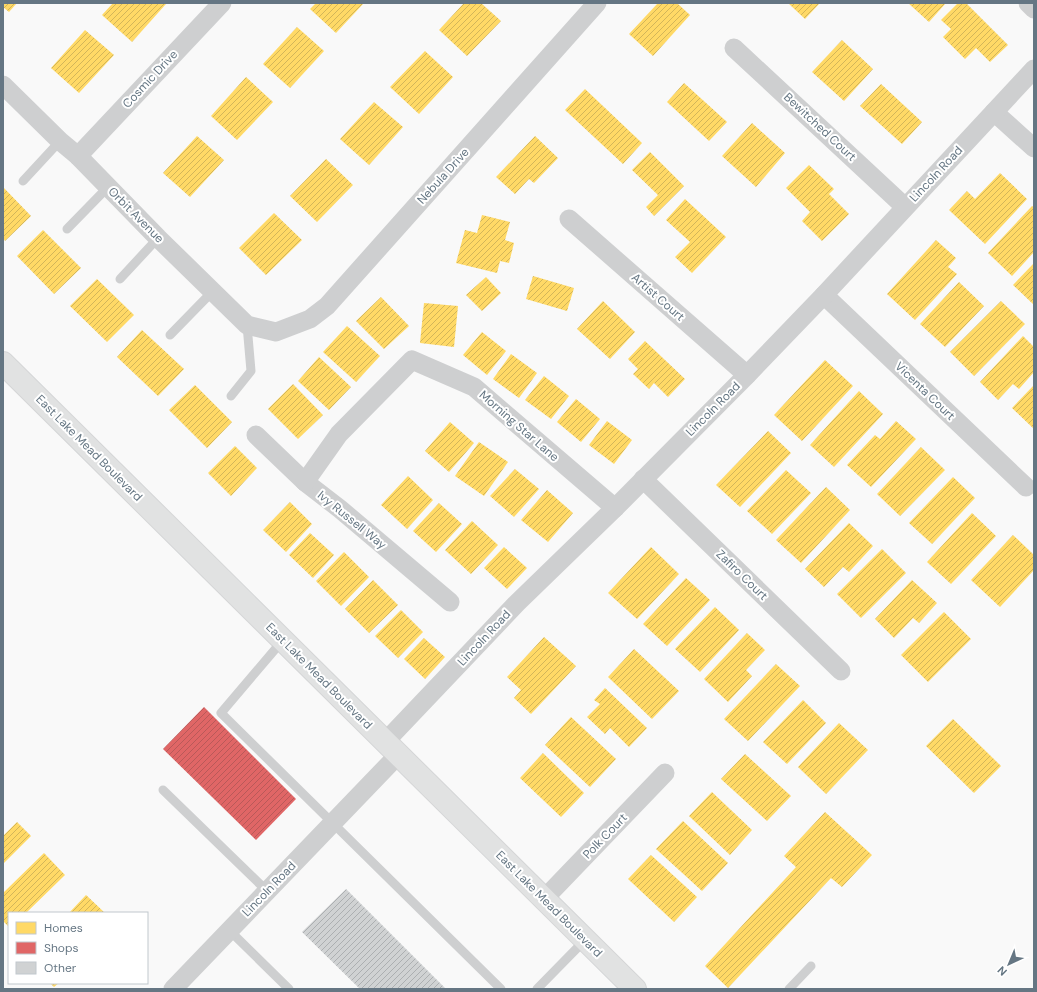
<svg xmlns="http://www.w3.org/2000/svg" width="1037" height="992" font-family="'DM Sans',sans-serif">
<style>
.homes{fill:url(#homes-hatch)}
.shops{fill:url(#shops-hatch)}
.building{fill:url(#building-hatch)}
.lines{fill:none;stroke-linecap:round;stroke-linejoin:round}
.primary-casing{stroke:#d5d6d7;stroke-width:24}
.lane{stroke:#cecfd0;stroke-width:9}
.street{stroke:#cecfd0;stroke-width:19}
.primary{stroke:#e1e2e2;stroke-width:22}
.labels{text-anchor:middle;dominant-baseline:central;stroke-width:4;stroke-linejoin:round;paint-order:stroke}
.street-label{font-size:12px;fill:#657683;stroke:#fff}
</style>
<defs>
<pattern id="homes-hatch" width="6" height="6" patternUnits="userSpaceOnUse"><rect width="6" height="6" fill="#ffd966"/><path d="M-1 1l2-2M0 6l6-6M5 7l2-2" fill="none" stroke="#d2b559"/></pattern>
<pattern id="shops-hatch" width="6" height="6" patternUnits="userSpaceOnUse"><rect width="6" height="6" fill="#e06666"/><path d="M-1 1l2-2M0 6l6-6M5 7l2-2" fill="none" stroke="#b95959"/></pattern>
<pattern id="building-hatch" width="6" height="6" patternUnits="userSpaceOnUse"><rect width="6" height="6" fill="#d0d2d3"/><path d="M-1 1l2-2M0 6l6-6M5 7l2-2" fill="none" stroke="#acafb1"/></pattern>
</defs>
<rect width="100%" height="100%" fill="#f9f9f9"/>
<g class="homes">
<path d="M 3,3 L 17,3 L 9,12 L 3,7 Z"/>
<path d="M 113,3 L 164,3 L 166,4 L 132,42 L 102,15 Z"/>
<path d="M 316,3 L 364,3 L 336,33 L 310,9 Z"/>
<path d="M 464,3 L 481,3 L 501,21 L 467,56 L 439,30 Z"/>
<path d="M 658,3 L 677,3 L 690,15 L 653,56 L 629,34 Z"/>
<path d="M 788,3 L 820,3 L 805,19 Z"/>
<path d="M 908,3 L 946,3 L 929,22 Z"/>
<path d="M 958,3 L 966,3 L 1008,45 L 990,62 L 976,48 L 965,59 L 943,37 L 951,29 L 941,20 Z"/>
<path d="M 297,27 L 324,51 L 290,88 L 263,64 Z"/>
<path d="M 85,30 L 114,55 L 79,93 L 51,68 Z"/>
<path d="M 842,40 L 873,69 L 844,101 L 812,72 Z"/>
<path d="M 425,51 L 453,77 L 419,114 L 390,87 Z"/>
<path d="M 246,77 L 273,102 L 237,140 L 211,116 Z"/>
<path d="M 684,83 L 727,122 L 709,141 L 667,102 Z"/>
<path d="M 881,84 L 922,122 L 902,144 L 860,106 Z"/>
<path d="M 585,89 L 642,143 L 623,164 L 565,110 Z"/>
<path d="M 374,102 L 403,127 L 369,165 L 340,139 Z"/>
<path d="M 752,123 L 785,153 L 756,187 L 722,156 Z"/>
<path d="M 197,136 L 224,160 L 190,197 L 163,173 Z"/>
<path d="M 535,136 L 558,158 L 534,183 L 529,179 L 515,194 L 496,177 Z"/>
<path d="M 650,152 L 684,186 L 654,216 L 646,207 L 658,195 L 632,170 Z"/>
<path d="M 326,159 L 353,185 L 317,222 L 290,196 Z"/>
<path d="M 809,165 L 834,189 L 829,194 L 849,214 L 822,241 L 802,221 L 810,212 L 786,188 Z"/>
<path d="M 1000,173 L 1027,199 L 985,244 L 949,210 L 967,191 L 975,199 Z"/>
<path d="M 3,187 L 31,216 L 5,241 L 3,238 Z"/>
<path d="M 685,199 L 726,237 L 692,273 L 675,257 L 690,242 L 666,220 Z"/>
<path d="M 1032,206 L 1034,207 L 1034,252 L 1012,276 L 988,253 Z"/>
<path d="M 274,213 L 302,240 L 266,275 L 239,248 Z"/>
<path d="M 482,215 L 510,222 L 505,240 L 514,243 L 509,263 L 500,261 L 497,273 L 456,263 L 465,230 L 477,233 Z"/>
<path d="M 43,230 L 81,268 L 54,294 L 17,256 Z"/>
<path d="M 936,240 L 956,258 L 948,267 L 957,274 L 915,320 L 887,294 Z"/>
<path d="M 1034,263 L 1034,305 L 1013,285 Z"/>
<path d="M 533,276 L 574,288 L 567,311 L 526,299 Z"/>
<path d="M 486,277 L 501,293 L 482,311 L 466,295 Z"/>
<path d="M 97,279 L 134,315 L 107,342 L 70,306 Z"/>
<path d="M 959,282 L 984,306 L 945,347 L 920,324 Z"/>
<path d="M 381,297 L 409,326 L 384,349 L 356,321 Z"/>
<path d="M 603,301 L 635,332 L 610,359 L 577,329 Z"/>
<path d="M 1001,301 L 1025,324 L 974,376 L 950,352 Z"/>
<path d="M 424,303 L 458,306 L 454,347 L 420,343 Z"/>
<path d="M 347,326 L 380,356 L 356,382 L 323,352 Z"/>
<path d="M 142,330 L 184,369 L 158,396 L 117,357 Z"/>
<path d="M 482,332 L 506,351 L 487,375 L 463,355 Z"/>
<path d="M 1023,336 L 1034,347 L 1034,372 L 1019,389 L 1013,384 L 998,400 L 980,382 Z"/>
<path d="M 645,341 L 685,379 L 668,397 L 654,383 L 649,389 L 633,374 L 638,369 L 628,359 Z"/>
<path d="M 511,354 L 537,373 L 519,398 L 493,379 Z"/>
<path d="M 319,357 L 351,387 L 329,410 L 298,381 Z"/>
<path d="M 825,360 L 853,386 L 802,441 L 774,415 Z"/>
<path d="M 544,376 L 569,396 L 551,419 L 525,400 Z"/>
<path d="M 293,384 L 323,415 L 298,439 L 268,409 Z"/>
<path d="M 195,385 L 232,422 L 207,448 L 169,410 Z"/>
<path d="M 1034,385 L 1034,429 L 1012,408 Z"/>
<path d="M 859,391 L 883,414 L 834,467 L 810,445 Z"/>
<path d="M 576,399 L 600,419 L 581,442 L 557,422 Z"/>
<path d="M 607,421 L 632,440 L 614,464 L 589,445 Z"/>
<path d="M 896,421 L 916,439 L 871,487 L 847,465 L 875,435 L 880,439 Z"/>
<path d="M 450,422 L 474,443 L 449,472 L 425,451 Z"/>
<path d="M 768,431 L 791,453 L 740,507 L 716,485 Z"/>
<path d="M 479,442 L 508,462 L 484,496 L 455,476 Z"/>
<path d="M 235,446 L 257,468 L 231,496 L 208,473 Z"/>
<path d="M 921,447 L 945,470 L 900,516 L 877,494 Z"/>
<path d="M 515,469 L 539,489 L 514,517 L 490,496 Z"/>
<path d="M 786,470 L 811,493 L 772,534 L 747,511 Z"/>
<path d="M 408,476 L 433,500 L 407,529 L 381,505 Z"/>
<path d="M 953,477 L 975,498 L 932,544 L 909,523 Z"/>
<path d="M 826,487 L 850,510 L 801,563 L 776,540 Z"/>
<path d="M 547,490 L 573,513 L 548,542 L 521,520 Z"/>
<path d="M 290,502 L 312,524 L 286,552 L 263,530 Z"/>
<path d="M 439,503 L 462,524 L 436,552 L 413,531 Z"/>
<path d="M 972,513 L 996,536 L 951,584 L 927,562 Z"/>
<path d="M 472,521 L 498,545 L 471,574 L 445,550 Z"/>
<path d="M 849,523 L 873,546 L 849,572 L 843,567 L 824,587 L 805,569 Z"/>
<path d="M 310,533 L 334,555 L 313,578 L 289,555 Z"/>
<path d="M 1013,535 L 1034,555 L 1034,570 L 1000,607 L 971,580 Z"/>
<path d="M 504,547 L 527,568 L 507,589 L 484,568 Z"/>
<path d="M 651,547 L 679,574 L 637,619 L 608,593 Z"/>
<path d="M 882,549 L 906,573 L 861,618 L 837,594 Z"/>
<path d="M 344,552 L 369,577 L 341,606 L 316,581 Z"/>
<path d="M 686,578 L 710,600 L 667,646 L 643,624 Z"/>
<path d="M 373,580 L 398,605 L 369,633 L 345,609 Z"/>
<path d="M 912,580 L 937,603 L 919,623 L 913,618 L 894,638 L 875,619 Z"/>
<path d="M 715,607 L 739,630 L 700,672 L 675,649 Z"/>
<path d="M 401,610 L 423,632 L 398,658 L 375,636 Z"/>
<path d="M 944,612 L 971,639 L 928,682 L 901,655 Z"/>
<path d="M 747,633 L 765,650 L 746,670 L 752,676 L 728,702 L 704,679 Z"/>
<path d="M 544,637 L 576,666 L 531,714 L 514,698 L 521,690 L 507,677 Z"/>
<path d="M 424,638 L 445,657 L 425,679 L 404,659 Z"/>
<path d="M 634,649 L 679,691 L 652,719 L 608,677 Z"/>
<path d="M 776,664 L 800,686 L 748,741 L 724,719 Z"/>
<path d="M 605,688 L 647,728 L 629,747 L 610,728 L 605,734 L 587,717 L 600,704 L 594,700 Z"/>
<path d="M 803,700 L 826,723 L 787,764 L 763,742 Z"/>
<path d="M 571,717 L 616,759 L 590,787 L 545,745 Z"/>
<path d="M 953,719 L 1001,766 L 974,793 L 926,746 Z"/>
<path d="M 839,723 L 868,750 L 826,794 L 798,767 Z"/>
<path d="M 543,753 L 584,793 L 561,817 L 520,778 Z"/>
<path d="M 745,754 L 791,796 L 767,821 L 721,779 Z"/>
<path d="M 712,792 L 752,830 L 730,855 L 689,816 Z"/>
<path d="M 825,812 L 872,855 L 842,887 L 831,878 L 728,988 L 705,966 L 796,867 L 784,856 Z"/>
<path d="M 683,821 L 728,863 L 702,891 L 656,849 Z"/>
<path d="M 17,822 L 31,836 L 3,864 L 3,836 Z"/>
<path d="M 44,853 L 65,875 L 26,913 L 9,913 L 9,927 L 3,921 L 3,893 Z"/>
<path d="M 651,855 L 697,897 L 674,922 L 628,879 Z"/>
<path d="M 86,895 L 105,913 L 69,913 Z"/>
<path d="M 50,983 L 59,983 L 54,987 Z"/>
</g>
<path class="shops" d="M 204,707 L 296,799 L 256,840 L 163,749 Z"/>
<path class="building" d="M 346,889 L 446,989 L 360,989 L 302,932 Z"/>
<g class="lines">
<g class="primary-casing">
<path id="primary" d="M 3,363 L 635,989"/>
</g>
<g class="lane">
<path d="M 23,181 L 60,141"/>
<path d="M 67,229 L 108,187"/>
<path d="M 120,279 L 158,238"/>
<path d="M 170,335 L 212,292"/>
<path d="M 231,396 L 251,371 L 247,325"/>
<path d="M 283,640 L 221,713 L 501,989"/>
<path d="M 163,790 L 267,891"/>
<path d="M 229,930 L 289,989"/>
<path d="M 537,989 L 585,940"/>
<path d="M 789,989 L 811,966"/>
</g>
<g class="street">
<path d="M 1028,3 L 1034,9"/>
<path d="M 734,48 L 905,207"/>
<path d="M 3,85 L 60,141 L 78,156 L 158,238 L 247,325 L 276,332 L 310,319 L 327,306 L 597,3"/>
<path d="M 994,112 L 1034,148"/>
<path d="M 78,156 L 222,3"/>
<path d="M 569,219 L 747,375"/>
<path d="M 824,295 L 1026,487"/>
<path d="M 256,435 L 305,482 L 340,509 L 450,602"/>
<path d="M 643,479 L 841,671"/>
<path d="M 305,482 L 339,434 L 412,360 L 474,387 L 615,508"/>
<path d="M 385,742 L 517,603 L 615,508 L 747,375 L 824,295 L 1034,69"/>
<path d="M 544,899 L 665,773"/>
<path d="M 173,989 L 398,755"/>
</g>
<use href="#primary" class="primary"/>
</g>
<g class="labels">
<g class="street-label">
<text transform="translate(150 79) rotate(-47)">Cosmic Drive</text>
<text transform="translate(820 127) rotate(43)">Bewitched Court</text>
<text transform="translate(936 174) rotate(-47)">Lincoln Road</text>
<text transform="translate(443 176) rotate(-48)">Nebula Drive</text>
<text transform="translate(136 215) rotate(45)">Orbit Avenue</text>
<text transform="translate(658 297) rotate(41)">Artist Court</text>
<text transform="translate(925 391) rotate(44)">Vicenta Court</text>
<text transform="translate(713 409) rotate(-45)">Lincoln Road</text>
<text transform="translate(519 426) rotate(41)">Morning Star Lane</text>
<text transform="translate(89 448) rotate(45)">East Lake Mead Boulevard</text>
<text transform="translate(352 520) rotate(39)">Ivy Russell Way</text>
<text transform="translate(742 575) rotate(44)">Zafiro Court</text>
<text transform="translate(484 638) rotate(-47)">Lincoln Road</text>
<text transform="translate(319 676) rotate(45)">East Lake Mead Boulevard</text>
<text transform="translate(605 836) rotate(-46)">Polk Court</text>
<text transform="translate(269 889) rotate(-46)">Lincoln Road</text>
<text transform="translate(549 904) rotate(45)">East Lake Mead Boulevard</text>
</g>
</g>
<rect width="1037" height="992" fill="none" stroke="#657683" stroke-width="8"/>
<rect x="8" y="912" width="140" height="72" fill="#ffffff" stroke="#c1c8cd"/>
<rect x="16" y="922" width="20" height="12" fill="#ffd966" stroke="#c1c8cd"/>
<text x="44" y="932" font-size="12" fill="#657683">Homes</text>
<rect x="16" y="942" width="20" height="12" fill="#e06666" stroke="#c1c8cd"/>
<text x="44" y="952" font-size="12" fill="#657683">Shops</text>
<rect x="16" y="962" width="20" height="12" fill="#d0d2d3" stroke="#c1c8cd"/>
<text x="44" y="972" font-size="12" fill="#657683">Other</text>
<g transform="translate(1009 964) rotate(224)" stroke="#ffffff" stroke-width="3" paint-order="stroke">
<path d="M0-3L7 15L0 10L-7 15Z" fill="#657683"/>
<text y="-6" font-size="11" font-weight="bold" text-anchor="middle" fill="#657683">N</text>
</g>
</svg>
